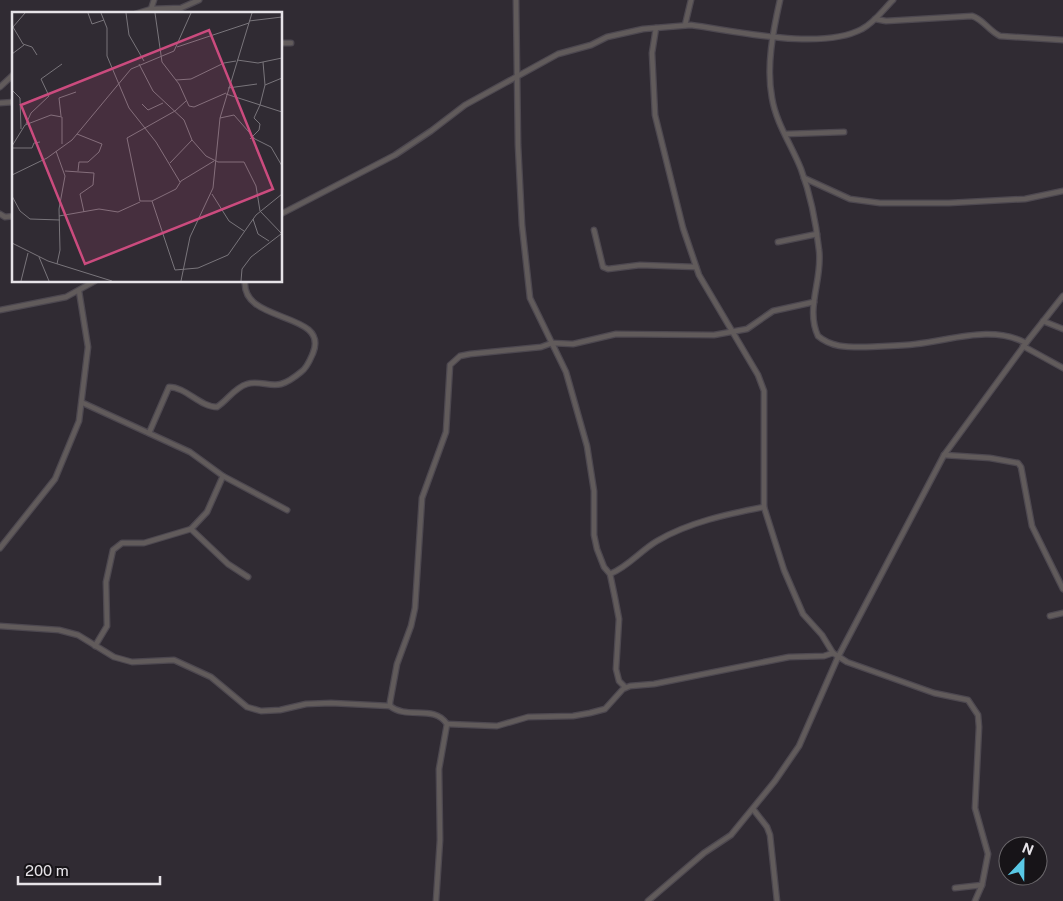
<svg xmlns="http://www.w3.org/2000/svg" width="1063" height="901" font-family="'Public Sans',sans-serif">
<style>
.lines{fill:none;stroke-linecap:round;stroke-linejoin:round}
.minor-casing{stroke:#4d4850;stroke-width:7}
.minor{stroke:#615b5b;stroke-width:4.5}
.inset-road{fill:none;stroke:#79757b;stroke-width:1}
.view{fill:#cb4b7e;fill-opacity:0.15;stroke:#cb4b7e;stroke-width:2.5}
.inset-edge{fill:none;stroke:#e6e3e8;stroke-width:2.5}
</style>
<rect width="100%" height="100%" fill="#302b33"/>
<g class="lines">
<g class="minor-casing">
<g id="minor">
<path d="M 516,0 L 518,145 L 522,225 L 530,298 L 566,372 L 587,446 L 594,491 L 594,535 L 597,549 L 604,567 L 610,574 L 615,598 L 619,619 L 616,669 L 619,681 L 625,687"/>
<path d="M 780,0 C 773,31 766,67 772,98 C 776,123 792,146 801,169 C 811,196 816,222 819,250 C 823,279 805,308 818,336 C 832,348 849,347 866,347 C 883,346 900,346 916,344 C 952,340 992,325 1026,343"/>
<path d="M 151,9 L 181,8 L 199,0"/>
<path d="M 135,14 L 151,9 L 154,0"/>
<path d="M 875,19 L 886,21 L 972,16 C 983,19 989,31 1000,36 L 1063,40"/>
<path d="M 685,25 L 691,0"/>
<path d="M 656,28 L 652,53 L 655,115 L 683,228 L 699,275 L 758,375 L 764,391 L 764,507 L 784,570 L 803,614 L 822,635 L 833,653 L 847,662 L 934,693 L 968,700 L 978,715 L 979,727 L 975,808 L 988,854 L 982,885 L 975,901"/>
<path d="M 281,43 L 291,43"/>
<path d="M 0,87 L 14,74"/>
<path d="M 0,103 L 14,102"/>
<path d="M 786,134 L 844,132"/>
<path d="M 804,178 L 850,199 L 880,203 L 949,203 L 1025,199 L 1063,191"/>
<path d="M 0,214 L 5,217 L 14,216"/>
<path d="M 281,214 L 395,155 L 431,131 L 465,105 L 558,54 L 591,45 L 607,37 L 643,29 L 691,25 C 736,31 821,51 862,29 C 874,23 883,10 893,0"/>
<path d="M 594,230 L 603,267 L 608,269 L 640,265 L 696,267"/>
<path d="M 778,242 L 817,234"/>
<path d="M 0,310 L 66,297 L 95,281"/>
<path d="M 1043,321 L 1063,329"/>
<path d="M 1023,346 L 1063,368"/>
<path d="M 83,403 L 190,452 L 223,476 L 207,512 L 191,529 L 144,543 L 122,543 L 113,550 L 106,582 L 107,626 L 95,646"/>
<path d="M 149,433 L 169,387 C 186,387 200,407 217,407 C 228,400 234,388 247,384 C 258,380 270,387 281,384 C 288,382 295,377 301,372 C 307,368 310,360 313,353 C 330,311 241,324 245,281"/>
<path d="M 944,455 L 990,458 L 1018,463 L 1021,467 L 1032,526 L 1063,589"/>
<path d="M 223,476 L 287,510"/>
<path d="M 191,529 L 228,564 L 248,577"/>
<path d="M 0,548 L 55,479 L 79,421 L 88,347 L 79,291"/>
<path d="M 610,574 C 628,567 640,551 657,541 C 689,522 728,514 764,507"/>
<path d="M 1050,616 L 1063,613"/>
<path d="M 0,626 L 59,630 L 78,635 L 114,657 L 132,662 L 174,660 L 211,677 L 247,707 L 261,711 L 280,710 L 306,704 L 331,703 L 390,706"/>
<path d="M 447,724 L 497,726 L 528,717 L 573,716 L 590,713 L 605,709 L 623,689 L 630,686 L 654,684 L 789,657 L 824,656 L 833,653"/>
<path d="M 753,809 L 767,827 L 770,835 L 777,901"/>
<path d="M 955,888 L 982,885"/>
<path d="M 436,901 L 440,840 L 439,769 L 447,724 C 434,704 407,720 390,706 L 390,702 L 397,664 L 411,626 L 415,608 L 422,498 L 446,432 L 450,365 L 460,356 L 470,354 L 541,347 L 552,343 L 573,344 L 616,334 L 714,335 L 747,329 L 773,311 L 814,302"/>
<path d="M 648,901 L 704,853 L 731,835 L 775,781 L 799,746 L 838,657 L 944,455 L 1026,343 L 1063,296"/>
</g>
</g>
<use href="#minor" class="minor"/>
</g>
<g transform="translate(12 12)">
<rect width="270" height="270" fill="#302b33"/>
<path class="inset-road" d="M 76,1 L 80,12 L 92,8M 89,1 L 95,16 L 95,44 L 117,96 L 144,130 L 168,170M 114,1 L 117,23 L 132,49M 143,1 L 150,50 L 167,72 L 177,94 L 182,95 L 214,81M 237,9 L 270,5M 1,15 L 11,32 L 20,35 L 25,43M 1,15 L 13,1M 165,35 L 237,11M 0,42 L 12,33M 225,48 L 246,51 L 270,46M 251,50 L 253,73M 127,52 L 141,79 L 172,108 L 180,128 L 194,144 L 206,150 L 232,150 L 244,174 L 248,199 L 270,222M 164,68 L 179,67 L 212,51 L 224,49M 216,76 L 245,72M 0,78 L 8,86 L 9,117M 214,82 L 270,100M 174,89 L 163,99 L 115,126 L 128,189 L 140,189 L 163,258 L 186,256 L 216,243 L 244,203 L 270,182M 130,92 L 136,98 L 151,91M 248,93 L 253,73 L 270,66M 49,104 L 47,86 L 64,80M 208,106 L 222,103 L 243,127 L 259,135 L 270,154M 14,112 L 19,101 L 37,84 L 29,67 L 50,52M 65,122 L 90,132 L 87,140 L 76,150 L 67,150 L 66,159M 238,127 L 247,118 L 248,112 L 242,106 L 248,93M 0,134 L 13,113 L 39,103 L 50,105 L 50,132M 0,136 L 20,136 L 22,131 L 28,130M 44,139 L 53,164 L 47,197 L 48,238 L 45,252M 158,151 L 180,128M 53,159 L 82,161 L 81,173 L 68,182 L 72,200M 0,163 L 35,146 L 60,128 L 119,57 L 162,39 L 179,1M 200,182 L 217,209 L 232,219M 0,184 L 8,199 L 18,207 L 48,208M 140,189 L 164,177 L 169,169 L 202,149M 47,204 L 87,197 L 106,200 L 128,190M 241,207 L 246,222 L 257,229M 0,231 L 36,249 L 100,269M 27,245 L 37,269M 9,269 L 16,241M 169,269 L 178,225 L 201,176 L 208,106 L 240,1M 229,269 L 230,257 L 239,245 L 269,222"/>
<path class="view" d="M 197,18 L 261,177 L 73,252 L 9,93 Z"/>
<rect width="270" height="270" class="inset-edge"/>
</g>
<g transform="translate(1023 861) rotate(22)"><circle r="24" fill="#171418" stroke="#6a676b"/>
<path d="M0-4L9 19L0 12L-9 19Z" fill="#59c8e5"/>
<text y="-8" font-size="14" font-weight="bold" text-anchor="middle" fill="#e6e3e8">N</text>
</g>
<path d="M18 876v8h142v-8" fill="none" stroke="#e6e3e8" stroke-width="2.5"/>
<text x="25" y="876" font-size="15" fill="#e6e3e8" stroke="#171418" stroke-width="4" paint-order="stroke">200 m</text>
</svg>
